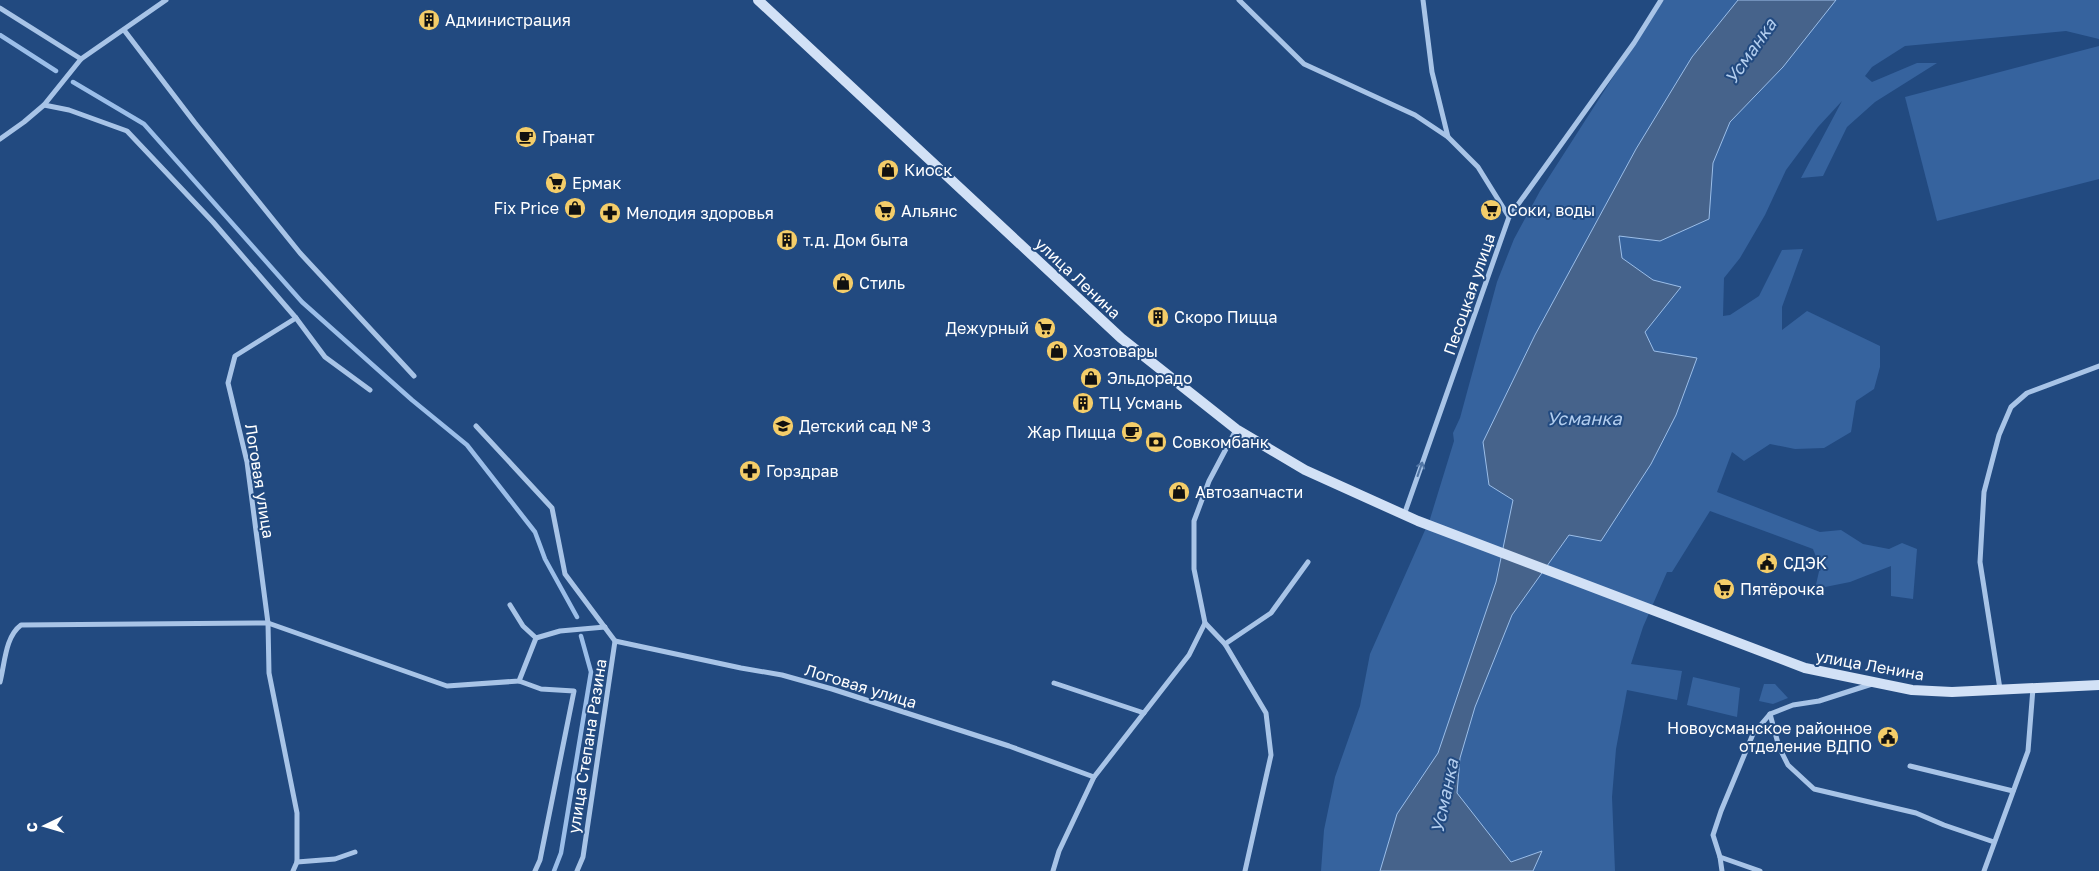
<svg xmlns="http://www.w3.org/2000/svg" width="2099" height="871" font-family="'Golos Text',sans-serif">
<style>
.green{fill:#36639e}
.water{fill:#46638b;stroke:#9bbee9}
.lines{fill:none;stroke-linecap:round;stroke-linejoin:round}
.stream{stroke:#9bbee9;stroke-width:4.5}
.minor{stroke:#a8c4e7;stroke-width:5}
.secondary{stroke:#d2e1f6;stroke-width:10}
.oneway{stroke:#5175a4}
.labels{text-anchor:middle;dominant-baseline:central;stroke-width:4;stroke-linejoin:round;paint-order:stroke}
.poi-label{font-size:16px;fill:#fff;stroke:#224a80;text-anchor:start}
.street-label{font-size:16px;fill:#fff;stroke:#224a80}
.water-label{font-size:18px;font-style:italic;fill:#b3ceef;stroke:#224a80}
</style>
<rect width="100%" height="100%" fill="#224a80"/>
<g class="green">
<path d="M 1664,0 L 2099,0 L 2099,39 L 2066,31 L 1905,46 L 1872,67 L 1865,76 L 1872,82 L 1917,63 L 1937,63 L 1875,102 L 1847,127 L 1823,176 L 1801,178 L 1842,101 L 1818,127 L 1786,170 L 1765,215 L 1740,258 L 1724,278 L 1723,316 L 1730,315 L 1759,296 L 1782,250 L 1803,249 L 1782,307 L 1782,330 L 1807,311 L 1880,346 L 1880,367 L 1874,389 L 1856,401 L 1851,432 L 1824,448 L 1795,449 L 1770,444 L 1744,461 L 1732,452 L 1717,492 L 1820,532 L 1841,530 L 1863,544 L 1889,549 L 1902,543 L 1917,549 L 1913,599 L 1891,596 L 1891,566 L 1850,582 L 1815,589 L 1820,567 L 1813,549 L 1710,511 L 1672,572 L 1667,572 L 1643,627 L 1631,664 L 1682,671 L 1677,700 L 1627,690 L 1616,749 L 1612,797 L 1615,871 L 1321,871 L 1324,830 L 1335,777 L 1360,706 L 1370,654 L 1430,519 L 1454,441 L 1453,433 L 1460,418 L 1497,282 L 1514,239 L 1540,191 L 1649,21 Z"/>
<path d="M 2099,46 L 2099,179 L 1937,221 L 1905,97 Z"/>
<path d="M 1693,677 L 1740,688 L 1737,717 L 1687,705 Z"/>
<path d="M 1764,684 L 1775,684 L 1788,698 L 1773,704 L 1759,701 Z"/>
</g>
<path class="water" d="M 1738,0 L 1836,0 L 1783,67 L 1730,122 L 1713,163 L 1709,219 L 1660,241 L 1619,236 L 1622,258 L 1653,280 L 1681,287 L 1645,332 L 1654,351 L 1697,358 L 1676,415 L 1651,464 L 1601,541 L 1569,535 L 1512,615 L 1475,707 L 1460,758 L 1457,793 L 1511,862 L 1542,851 L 1533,871 L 1380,871 L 1397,814 L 1438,753 L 1496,582 L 1513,500 L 1489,485 L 1483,442 L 1535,335 L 1636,149 L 1692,57 Z"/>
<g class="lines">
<g class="stream">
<path d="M 0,35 L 56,71"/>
<path d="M 73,82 L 144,124 L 302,302 L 412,400 L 467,445 L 535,532 L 545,559 L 577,617"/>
<path d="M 554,871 L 561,853 L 591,672 L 581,636"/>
</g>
<g class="minor">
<path d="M 1239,0 L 1304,64 L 1415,115 L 1448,137 L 1478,167 L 1509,217"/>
<path d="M 1423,0 L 1432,72 L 1448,137"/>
<path d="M 0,8 L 81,59"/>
<path d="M 124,30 L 195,123 L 300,253 L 414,376"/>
<path d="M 44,105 L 69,110 L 127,131 L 213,222 L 296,318 L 325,357 L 370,390"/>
<path d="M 0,139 L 24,122 L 44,105 L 81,59 L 166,0"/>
<path d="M 476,426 L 552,508 L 565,574 L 615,641 L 583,857 L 577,871"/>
<path d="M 1404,515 L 1509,217 L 1634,43 L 1661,0"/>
<path d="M 510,605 L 523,626 L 536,638"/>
<path d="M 1205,623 L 1225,644 L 1266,713 L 1271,755 L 1245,871"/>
<path d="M 615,641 L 741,668 L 782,675 L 832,689 L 1009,746 L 1094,777"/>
<path d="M 1225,644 L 1271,613 L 1308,562"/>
<path d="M 519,681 L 541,689 L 574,691 L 540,860 L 535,871"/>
<path d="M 0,682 C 5,663 5,637 21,625 L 268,623 L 447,686 L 519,681 L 536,638 L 560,631 L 605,627"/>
<path d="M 1054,683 L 1144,713"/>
<path d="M 2000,689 L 1980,562 L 1984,492 L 1999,435 L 2011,407 L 2027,393 L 2099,366"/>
<path d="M 1770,714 L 1779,747 L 1788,765 L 1814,789 L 1916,813 L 1944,825 L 1994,842"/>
<path d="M 1910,766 L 2013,791"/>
<path d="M 1720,857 L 1722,871"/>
<path d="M 297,862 L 335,859 L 355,852"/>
<path d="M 293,871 L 297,862 L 297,813 L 269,673 L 268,623 L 247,462 L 228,383 L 235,356 L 296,318"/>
<path d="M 1053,871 L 1059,851 L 1094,777 L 1189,655 L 1205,623 L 1194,569 L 1194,521 L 1209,481 L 1236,430"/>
<path d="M 1760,871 L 1720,857 L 1713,835 L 1721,811 L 1753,734 L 1770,714 L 1793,705 L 1819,701 L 1872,684"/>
<path d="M 1984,871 L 2028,751 L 2033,688"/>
</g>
<path class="secondary" d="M 758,0 L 1121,338 L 1236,429 L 1305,470 L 1418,521 L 1805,668 L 1912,690 L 1952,692 L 2099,685"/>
</g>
<defs><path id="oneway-shaft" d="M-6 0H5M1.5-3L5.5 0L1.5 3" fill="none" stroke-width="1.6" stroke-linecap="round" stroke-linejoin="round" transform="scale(1.25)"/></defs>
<use class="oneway" href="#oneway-shaft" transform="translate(1420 469) rotate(-71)"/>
<defs>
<g id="building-disc" transform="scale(1.125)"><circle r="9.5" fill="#f4cd69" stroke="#224a80"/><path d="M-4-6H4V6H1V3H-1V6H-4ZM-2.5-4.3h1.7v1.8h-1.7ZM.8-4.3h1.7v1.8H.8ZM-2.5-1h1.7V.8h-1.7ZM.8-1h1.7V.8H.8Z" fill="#111"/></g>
<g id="cafe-disc" transform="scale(1.125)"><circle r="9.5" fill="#f4cd69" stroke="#224a80"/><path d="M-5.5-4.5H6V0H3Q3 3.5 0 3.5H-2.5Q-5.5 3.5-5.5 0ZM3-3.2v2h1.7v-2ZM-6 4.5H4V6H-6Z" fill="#111"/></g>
<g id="shop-disc" transform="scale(1.125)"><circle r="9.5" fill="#f4cd69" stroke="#224a80"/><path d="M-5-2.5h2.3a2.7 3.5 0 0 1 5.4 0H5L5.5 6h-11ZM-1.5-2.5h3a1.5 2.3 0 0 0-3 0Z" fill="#111"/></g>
<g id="supermarket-disc" transform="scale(1.125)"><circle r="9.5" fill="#f4cd69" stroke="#224a80"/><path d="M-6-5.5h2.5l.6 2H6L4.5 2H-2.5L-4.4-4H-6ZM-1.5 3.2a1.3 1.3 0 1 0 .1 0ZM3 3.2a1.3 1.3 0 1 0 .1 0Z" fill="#111"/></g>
<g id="pharmacy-disc" transform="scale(1.125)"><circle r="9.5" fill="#f4cd69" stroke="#224a80"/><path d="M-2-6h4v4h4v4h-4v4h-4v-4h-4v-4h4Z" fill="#111"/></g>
<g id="school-disc" transform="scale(1.125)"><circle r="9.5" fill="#f4cd69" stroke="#224a80"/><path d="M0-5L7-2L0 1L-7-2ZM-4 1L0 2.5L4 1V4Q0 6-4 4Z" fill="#111"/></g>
<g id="bank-disc" transform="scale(1.125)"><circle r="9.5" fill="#f4cd69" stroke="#224a80"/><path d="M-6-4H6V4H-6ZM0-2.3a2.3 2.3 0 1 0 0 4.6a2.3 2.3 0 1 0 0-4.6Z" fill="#111"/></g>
<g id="civic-disc" transform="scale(1.125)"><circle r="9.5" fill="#f4cd69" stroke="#224a80"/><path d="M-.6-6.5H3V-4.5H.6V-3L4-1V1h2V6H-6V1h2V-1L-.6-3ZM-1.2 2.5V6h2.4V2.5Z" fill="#111"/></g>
</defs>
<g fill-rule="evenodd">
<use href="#building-disc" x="429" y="20"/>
<use href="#cafe-disc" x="526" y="137"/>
<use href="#shop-disc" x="888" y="170"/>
<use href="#supermarket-disc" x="556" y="183"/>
<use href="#shop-disc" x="575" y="208"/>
<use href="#supermarket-disc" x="1491" y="210"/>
<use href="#supermarket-disc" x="885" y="211"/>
<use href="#pharmacy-disc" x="610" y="213"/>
<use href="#building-disc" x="787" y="240"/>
<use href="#shop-disc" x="843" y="283"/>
<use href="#building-disc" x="1158" y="317"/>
<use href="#supermarket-disc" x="1045" y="328"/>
<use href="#shop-disc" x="1057" y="351"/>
<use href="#shop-disc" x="1091" y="378"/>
<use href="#building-disc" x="1083" y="403"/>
<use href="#school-disc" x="783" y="426"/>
<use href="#cafe-disc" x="1132" y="432"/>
<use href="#bank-disc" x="1156" y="442"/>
<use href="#pharmacy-disc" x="750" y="471"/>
<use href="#shop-disc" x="1179" y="492"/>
<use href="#civic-disc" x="1767" y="563"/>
<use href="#supermarket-disc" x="1724" y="589"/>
<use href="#civic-disc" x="1888" y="737"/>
</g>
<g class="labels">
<g class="poi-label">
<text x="445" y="20">Администрация</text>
<text x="542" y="137">Гранат</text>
<text x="904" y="170">Киоск</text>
<text x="572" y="183">Ермак</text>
<text x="559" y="208" text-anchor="end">Fix Price</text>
<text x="1507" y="210">Соки, воды</text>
<text x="901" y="211">Альянс</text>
<text x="626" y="213">Мелодия здоровья</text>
<text x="803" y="240">т.д. Дом быта</text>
<text x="859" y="283">Стиль</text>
<text x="1174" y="317">Скоро Пицца</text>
<text x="1029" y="328" text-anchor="end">Дежурный</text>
<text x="1073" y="351">Хозтовары</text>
<text x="1107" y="378">Эльдорадо</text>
<text x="1099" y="403">ТЦ Усмань</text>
<text x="799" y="426">Детский сад № 3</text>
<text x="1116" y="432" text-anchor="end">Жар Пицца</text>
<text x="1172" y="442">Совкомбанк</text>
<text x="766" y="471">Горздрав</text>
<text x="1195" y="492">Автозапчасти</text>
<text x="1783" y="563">СДЭК</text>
<text x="1740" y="589">Пятёрочка</text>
<text x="1872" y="728" text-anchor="end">Новоусманское районное<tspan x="1872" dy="18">отделение ВДПО</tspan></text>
</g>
<g class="street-label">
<text transform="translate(1078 278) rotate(43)">улица Ленина</text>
<text transform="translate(1469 294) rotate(-71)">Песоцкая улица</text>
<text transform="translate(260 481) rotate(81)">Логовая улица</text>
<text transform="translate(1870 665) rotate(10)">улица Ленина</text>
<text transform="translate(861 686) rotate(17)">Логовая улица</text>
<text transform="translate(587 746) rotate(-81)">улица Степана Разина</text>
</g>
<g class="water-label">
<text transform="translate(1750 51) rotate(-55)">Усманка</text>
<text x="1584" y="418">Усманка</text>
<text transform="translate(1444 796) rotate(-78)">Усманка</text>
</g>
</g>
<g transform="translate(45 826) rotate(265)" stroke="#224a80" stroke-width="4" paint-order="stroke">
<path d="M0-4L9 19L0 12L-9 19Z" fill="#ffffff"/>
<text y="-8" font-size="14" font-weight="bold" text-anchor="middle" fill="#ffffff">С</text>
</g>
</svg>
